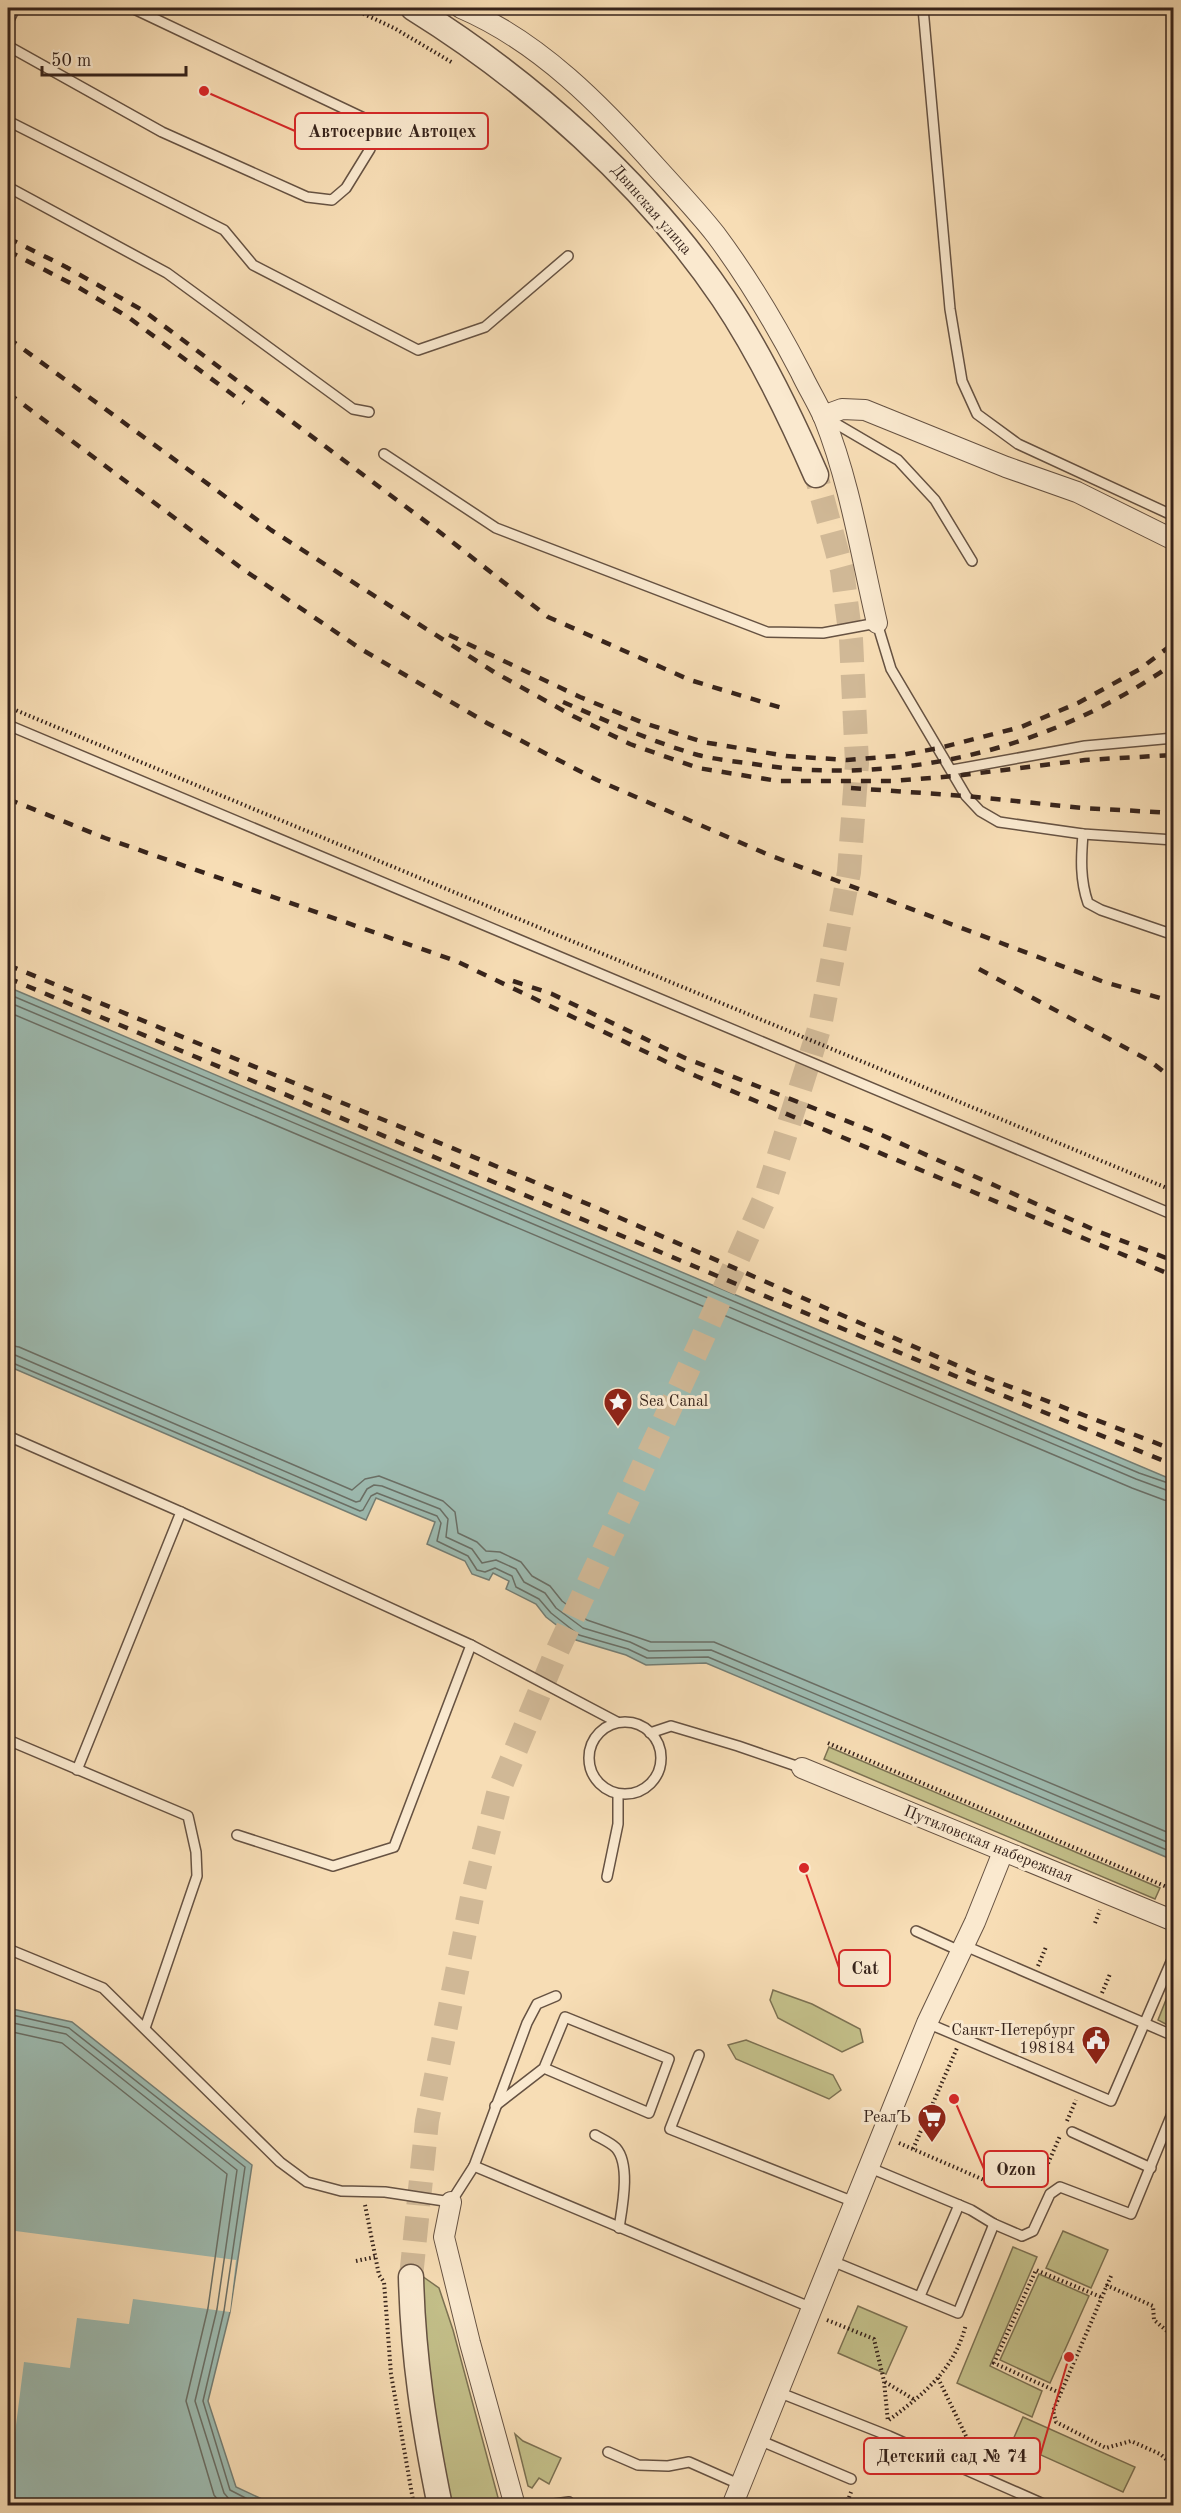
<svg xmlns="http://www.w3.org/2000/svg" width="1181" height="2513" font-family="'Old Standard TT',serif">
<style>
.green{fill:#c3bf89;stroke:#7c7152;stroke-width:1.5}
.water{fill:#9dbbb1;stroke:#747e75;stroke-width:1.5}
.pier{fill:#f7ddb5}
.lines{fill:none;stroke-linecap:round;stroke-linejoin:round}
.shore{stroke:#6a6f66;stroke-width:1.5}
.tertiary-tunnel{stroke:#d0b896;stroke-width:24;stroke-dasharray:24 12;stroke-linecap:butt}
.service-casing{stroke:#665242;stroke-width:12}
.minor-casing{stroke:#665242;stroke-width:22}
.tertiary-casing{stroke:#665242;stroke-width:27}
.path{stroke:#36231b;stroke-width:4;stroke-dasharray:1.5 3;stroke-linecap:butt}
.service{stroke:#fae9cf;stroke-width:9}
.minor{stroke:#fae9cf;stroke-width:20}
.tertiary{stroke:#fae9cf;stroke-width:24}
.rail{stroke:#36231b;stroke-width:4.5;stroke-dasharray:10 10;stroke-linecap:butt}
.labels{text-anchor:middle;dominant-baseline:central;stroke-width:6;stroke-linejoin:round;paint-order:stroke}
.street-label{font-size:16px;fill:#36231b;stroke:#fae9cf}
.poi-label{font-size:16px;fill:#36231b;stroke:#fae9cf;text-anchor:end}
.leader{fill:none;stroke:#d62828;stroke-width:2}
.callout-dot{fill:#d62828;stroke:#fae9cf;stroke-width:2}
.callout{fill:#fae9cf;stroke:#d62828;stroke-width:2}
.callout-label{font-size:18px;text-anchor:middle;font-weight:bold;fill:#36231b}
</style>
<rect width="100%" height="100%" fill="#f7ddb5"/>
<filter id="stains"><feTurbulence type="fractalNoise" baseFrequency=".00333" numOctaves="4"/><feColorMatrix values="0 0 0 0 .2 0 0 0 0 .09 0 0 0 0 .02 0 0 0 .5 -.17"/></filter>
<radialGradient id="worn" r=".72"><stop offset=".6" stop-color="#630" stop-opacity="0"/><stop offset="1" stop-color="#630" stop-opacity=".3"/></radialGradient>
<g class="green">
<path d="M 829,1747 L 1160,1888 L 1155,1899 L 824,1759 Z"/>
<path d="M 1173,1982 L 1173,2028 L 1158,2020 Z"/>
<path d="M 773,1990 L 812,2004 L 860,2029 L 863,2042 L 842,2052 L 778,2018 L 770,2000 Z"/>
<path d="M 746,2040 L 833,2075 L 841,2090 L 829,2099 L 736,2059 L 728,2045 Z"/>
<path d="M 1063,2231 L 1108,2250 L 1091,2288 L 1046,2268 Z"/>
<path d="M 1013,2247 L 1037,2257 L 990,2366 L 1042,2391 L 1032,2417 L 957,2383 Z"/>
<path d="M 1039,2274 L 1089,2296 L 1050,2383 L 1000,2360 Z"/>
<path d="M 422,2276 L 439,2288 L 453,2330 L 500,2505 L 451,2505 L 424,2352 Z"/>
<path d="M 858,2306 L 907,2327 L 886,2374 L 838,2353 Z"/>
<path d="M 1023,2417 L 1135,2467 L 1123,2492 L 1012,2442 Z"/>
<path d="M 515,2434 L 523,2441 L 561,2458 L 549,2484 L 539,2478 L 532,2488 L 528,2486 Z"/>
</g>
<g class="water">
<path d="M 8,987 L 1173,1480 L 1173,1860 L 706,1663 L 646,1665 L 626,1655 L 576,1640 L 546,1617 L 536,1604 L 506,1589 L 509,1581 L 493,1573 L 489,1580 L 472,1574 L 465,1561 L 427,1544 L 435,1522 L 376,1498 L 366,1520 L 8,1366 Z"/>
<path d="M 8,2008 L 72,2022 L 252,2165 L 230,2312 L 208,2401 L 236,2487 L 275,2505 L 8,2506 Z"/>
</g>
<path class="pier" d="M 8,2230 L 236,2260 L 230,2312 L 133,2299 L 129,2324 L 77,2318 L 70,2368 L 24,2362 L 8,2488 Z"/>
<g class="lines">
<g class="shore">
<path d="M 8,994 L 1139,1473 L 1174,1485"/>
<path d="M 8,1002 L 1136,1479 L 1174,1493"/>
<path d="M 8,1012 L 1132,1488 L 1164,1500 L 1174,1502"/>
<path d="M 8,1345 L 19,1347 L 352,1490 L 365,1479 L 379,1476 L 443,1501 L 455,1512 L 458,1533 L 477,1542 L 486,1551 L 500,1552 L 521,1562 L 532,1576 L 550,1586 L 562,1601 L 587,1620 L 651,1642 L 714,1642 L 1174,1835"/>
<path d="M 8,1354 L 15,1355 L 356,1502 L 360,1501 L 367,1489 L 374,1485 L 382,1486 L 440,1509 L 448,1519 L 446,1537 L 472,1549 L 482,1563 L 496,1560 L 516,1569 L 524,1582 L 545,1593 L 556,1608 L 583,1628 L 630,1642 L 649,1651 L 711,1650 L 1174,1845"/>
<path d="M 8,1361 L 360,1511 L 363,1510 L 371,1496 L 377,1493 L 437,1516 L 441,1523 L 437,1541 L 468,1556 L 477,1570 L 485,1572 L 495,1568 L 512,1576 L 516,1587 L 539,1599 L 551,1613 L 579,1635 L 628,1649 L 647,1658 L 708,1657 L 1174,1853"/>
<path d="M 8,2014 L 69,2028 L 245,2167 L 224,2311 L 203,2401 L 230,2490 L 261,2506"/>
<path d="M 8,2022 L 66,2034 L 237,2170 L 217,2309 L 195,2401 L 224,2493 L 229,2499 L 243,2506"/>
<path d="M 8,2031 L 62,2043 L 227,2174 L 208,2308 L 186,2401 L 214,2495 L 223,2506"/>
</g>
<path class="tertiary-tunnel" d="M 411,2277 L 427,2121 L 472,1897 L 499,1790 L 553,1660 L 698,1348 L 767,1193 L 820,1026 L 849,872 L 857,763 L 851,639 L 842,570 L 816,475"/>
<g class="service-casing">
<g id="service">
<path d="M 923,8 L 950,309 L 962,381 L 977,414 L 1018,444 L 1174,516"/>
<path d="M 8,22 L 15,8"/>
<path d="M 8,46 L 162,132 L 307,197 L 332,200 L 346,188 L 370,149 L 366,119 L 132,8"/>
<path d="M 8,121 L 224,230 L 253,265 L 418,350 L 485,327 L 568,256"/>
<path d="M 8,187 L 167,273 L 353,409 L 369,412"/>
<path d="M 828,419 L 898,460 L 935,500 L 972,561"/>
<path d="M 384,454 L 496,528 L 767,632 L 823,633 L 877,623 L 891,669 L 966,796 L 980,811 L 999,822 L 1083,834 L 1174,840"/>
<path d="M 8,725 L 1174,1215"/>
<path d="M 952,770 L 1085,746 L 1174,738"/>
<path d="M 1083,834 C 1081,858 1080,880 1088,903 L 1101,910 L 1174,935"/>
<path d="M 8,1436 L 181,1512 L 471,1645"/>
<circle cx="625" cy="1758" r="36"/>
<path d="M 650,1733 L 671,1726 L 738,1746 L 802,1768"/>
<path d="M 8,1740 L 188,1816 L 196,1852 L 197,1876 L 145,2028"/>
<path d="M 77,1770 L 181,1512"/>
<path d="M 237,1835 L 333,1866 L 394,1847 L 471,1645 L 617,1722"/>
<path d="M 607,1877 L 618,1824 L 618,1795"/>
<path d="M 916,1931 L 960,1951"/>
<path d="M 963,1945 L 1174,2036"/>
<path d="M 8,1949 L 103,1988 L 280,2162 L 307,2182 L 341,2191 L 385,2192 L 451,2202 L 474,2166 L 812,2308"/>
<path d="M 927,2023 L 1111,2101 L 1174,1955"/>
<path d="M 699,2055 L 670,2129 L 854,2202"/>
<path d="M 495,2106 L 544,2068 L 649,2113 L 669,2059 L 565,2017 L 544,2068"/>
<path d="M 1072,2132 L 1151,2168"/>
<path d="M 595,2135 C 602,2139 611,2143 616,2148 C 631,2165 622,2208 619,2228"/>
<path d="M 474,2166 L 527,2023 L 537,2004 L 556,1996"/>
<path d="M 868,2167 L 971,2210 L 994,2224 L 1022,2236 L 1033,2231 L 1050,2194 L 1060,2187 L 1131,2214 L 1174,2109"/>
<path d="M 832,2261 L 958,2313 L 994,2224"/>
<path d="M 920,2296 L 959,2205"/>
<path d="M 778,2392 L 889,2436 L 1048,2506"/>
<path d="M 759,2440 L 851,2479"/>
<path d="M 608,2452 L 638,2465 L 668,2466 L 689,2462 L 741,2485"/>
<path d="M 539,2506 L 569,2502"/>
</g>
</g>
<g class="minor-casing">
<g id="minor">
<path d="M 461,8 C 540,42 602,106 659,170 C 678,191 698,212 716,235 C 748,278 776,325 801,373 C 808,388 817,402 824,418 C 850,483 861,555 877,623"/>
<path d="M 823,416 L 842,409 L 865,410 L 1006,467 L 1077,492 L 1174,540"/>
<path d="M 802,1768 L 1174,1921"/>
<path d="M 451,2202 L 444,2237 L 470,2343 L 515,2506"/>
<path d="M 732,2506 L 927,2023 L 975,1922 L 1003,1852"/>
</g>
</g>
<g class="tertiary-casing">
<g id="tertiary">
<path d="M 413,8 C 529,80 646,184 723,298 C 760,353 789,413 816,475"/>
<path d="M 411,2277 C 413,2357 424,2428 440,2506"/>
</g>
</g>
<g class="path">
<path d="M 351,8 L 394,28 L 453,63"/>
<path d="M 8,707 L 1174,1191"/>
<path d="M 828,1743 L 1174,1890"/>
<path d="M 1095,1923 L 1100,1910"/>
<path d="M 1038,1966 L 1046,1947"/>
<path d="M 1102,1993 L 1110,1974"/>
<path d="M 1067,2121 L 1076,2100"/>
<path d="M 899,2143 L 984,2180"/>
<path d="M 913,2149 L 957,2048"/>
<path d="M 1039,2184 L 1060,2136"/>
<path d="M 365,2205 L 379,2275 L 384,2282 L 391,2374 L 414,2506"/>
<path d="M 356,2261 L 375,2257"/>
<path d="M 1111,2276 L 1053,2411 L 1056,2422 L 1106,2448 L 1131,2441 L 1160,2454 L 1174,2466"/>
<path d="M 1106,2285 L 1153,2306 L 1154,2320 L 1174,2337"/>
<path d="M 827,2320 L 874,2339 L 884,2381 L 888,2422"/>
<path d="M 938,2378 L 978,2461"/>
<path d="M 885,2382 L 915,2400"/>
<path d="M 1060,2393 L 994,2363 L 1036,2270 L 1101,2297"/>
<path d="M 889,2420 C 925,2393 955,2369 966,2324"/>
<path d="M 834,2506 L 848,2499"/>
<path d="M 846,2506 L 851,2492"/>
</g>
<use href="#service" class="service"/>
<use href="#minor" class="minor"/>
<use href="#tertiary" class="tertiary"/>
<g class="rail">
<path d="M 8,238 L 66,267 L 144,311 L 437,530 L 548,617 L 690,680 L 782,708"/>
<path d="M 8,251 L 76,286 L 128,317 L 244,403"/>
<path d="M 8,338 L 271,530 L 494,672 L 573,716 L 630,744 L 698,768 L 778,781 L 893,781 L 955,776 L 1085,760 L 1174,755"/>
<path d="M 8,393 L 244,570 L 361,649 L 487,723 L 597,780 L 769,855 L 1104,982 L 1174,1002"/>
<path d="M 449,635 L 580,697 L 641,722 L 703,742 L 786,756 L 847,760 L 896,756 L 939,748 L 1021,727 L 1078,703 L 1140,669 L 1174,643"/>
<path d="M 563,702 C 607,721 652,742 698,755 C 714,759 731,761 747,763 C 896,788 1051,750 1174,663"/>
<path d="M 851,788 L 966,796 L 1083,808 L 1174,813"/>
<path d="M 8,799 L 105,838 L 456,961 L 696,1076 L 1174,1276"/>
<path d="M 8,965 L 595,1207 L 972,1372 L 1174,1450"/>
<path d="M 979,969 L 1150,1061 L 1174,1080"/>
<path d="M 8,978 L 972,1383 L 1174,1465"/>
<path d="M 513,981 L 552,994 L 685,1058 L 875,1132 L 1097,1231 L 1174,1261"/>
</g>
</g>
<defs>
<g id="sight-pin" transform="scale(1.5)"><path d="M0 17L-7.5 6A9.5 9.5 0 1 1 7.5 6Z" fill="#8f2418" stroke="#fae9cf"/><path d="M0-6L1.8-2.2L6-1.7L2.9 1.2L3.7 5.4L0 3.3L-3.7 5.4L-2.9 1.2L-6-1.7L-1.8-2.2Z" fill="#fff"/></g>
<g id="civic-pin" transform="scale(1.5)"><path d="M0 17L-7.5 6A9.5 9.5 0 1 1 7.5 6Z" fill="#8f2418" stroke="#fae9cf"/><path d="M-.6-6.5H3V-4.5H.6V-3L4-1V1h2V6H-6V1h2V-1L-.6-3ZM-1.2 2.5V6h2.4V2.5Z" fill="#fff"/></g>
<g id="supermarket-pin" transform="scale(1.5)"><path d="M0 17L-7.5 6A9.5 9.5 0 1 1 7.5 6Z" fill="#8f2418" stroke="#fae9cf"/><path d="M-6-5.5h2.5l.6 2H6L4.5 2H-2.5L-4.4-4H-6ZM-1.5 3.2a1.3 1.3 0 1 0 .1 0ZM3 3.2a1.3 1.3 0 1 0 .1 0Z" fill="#fff"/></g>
</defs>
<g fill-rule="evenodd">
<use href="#sight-pin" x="618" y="1402"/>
<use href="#civic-pin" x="1096" y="2040"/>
<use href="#supermarket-pin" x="932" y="2118"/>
</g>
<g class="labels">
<g class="street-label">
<text transform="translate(651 210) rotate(49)">Двинская улица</text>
<text transform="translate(988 1845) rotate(22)">Путиловская набережная</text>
</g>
<g class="poi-label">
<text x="639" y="1402" text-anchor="start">Sea Canal</text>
<text x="1075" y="2031">Санкт-Петербург<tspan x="1075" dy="18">198184</tspan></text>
<text x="911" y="2118">РеалЪ</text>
</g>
</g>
<path class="leader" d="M204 91L295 131M804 1868L839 1968M954 2099L984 2169M1069 2357L1040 2456"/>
<g class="callout-dot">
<circle cx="204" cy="91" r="6"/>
<circle cx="804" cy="1868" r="6"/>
<circle cx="954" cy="2099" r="6"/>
<circle cx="1069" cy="2357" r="6"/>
</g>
<g class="callout">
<rect x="295" y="113" width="193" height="36" rx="6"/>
<rect x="839" y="1950" width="51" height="36" rx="6"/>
<rect x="984" y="2151" width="64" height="36" rx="6"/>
<rect x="864" y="2438" width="176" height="36" rx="6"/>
</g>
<g class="callout-label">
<text x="392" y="137">Автосервис Автоцех</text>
<text x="865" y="1974">Cat</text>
<text x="1016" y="2175">Ozon</text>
<text x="952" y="2462">Детский сад № 74</text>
</g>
<rect width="1181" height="2513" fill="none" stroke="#f7ddb5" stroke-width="30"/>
<rect x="9" y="9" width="1163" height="2495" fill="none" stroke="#36231b" stroke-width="3"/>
<rect x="15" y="15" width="1151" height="2483" fill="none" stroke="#36231b" stroke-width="1.5"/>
<path d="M42 66v9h144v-9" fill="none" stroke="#36231b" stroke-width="3"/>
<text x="51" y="66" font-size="18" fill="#36231b" stroke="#fae9cf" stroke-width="4.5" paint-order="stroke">50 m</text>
<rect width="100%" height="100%" filter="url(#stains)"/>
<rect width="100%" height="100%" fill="url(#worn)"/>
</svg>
